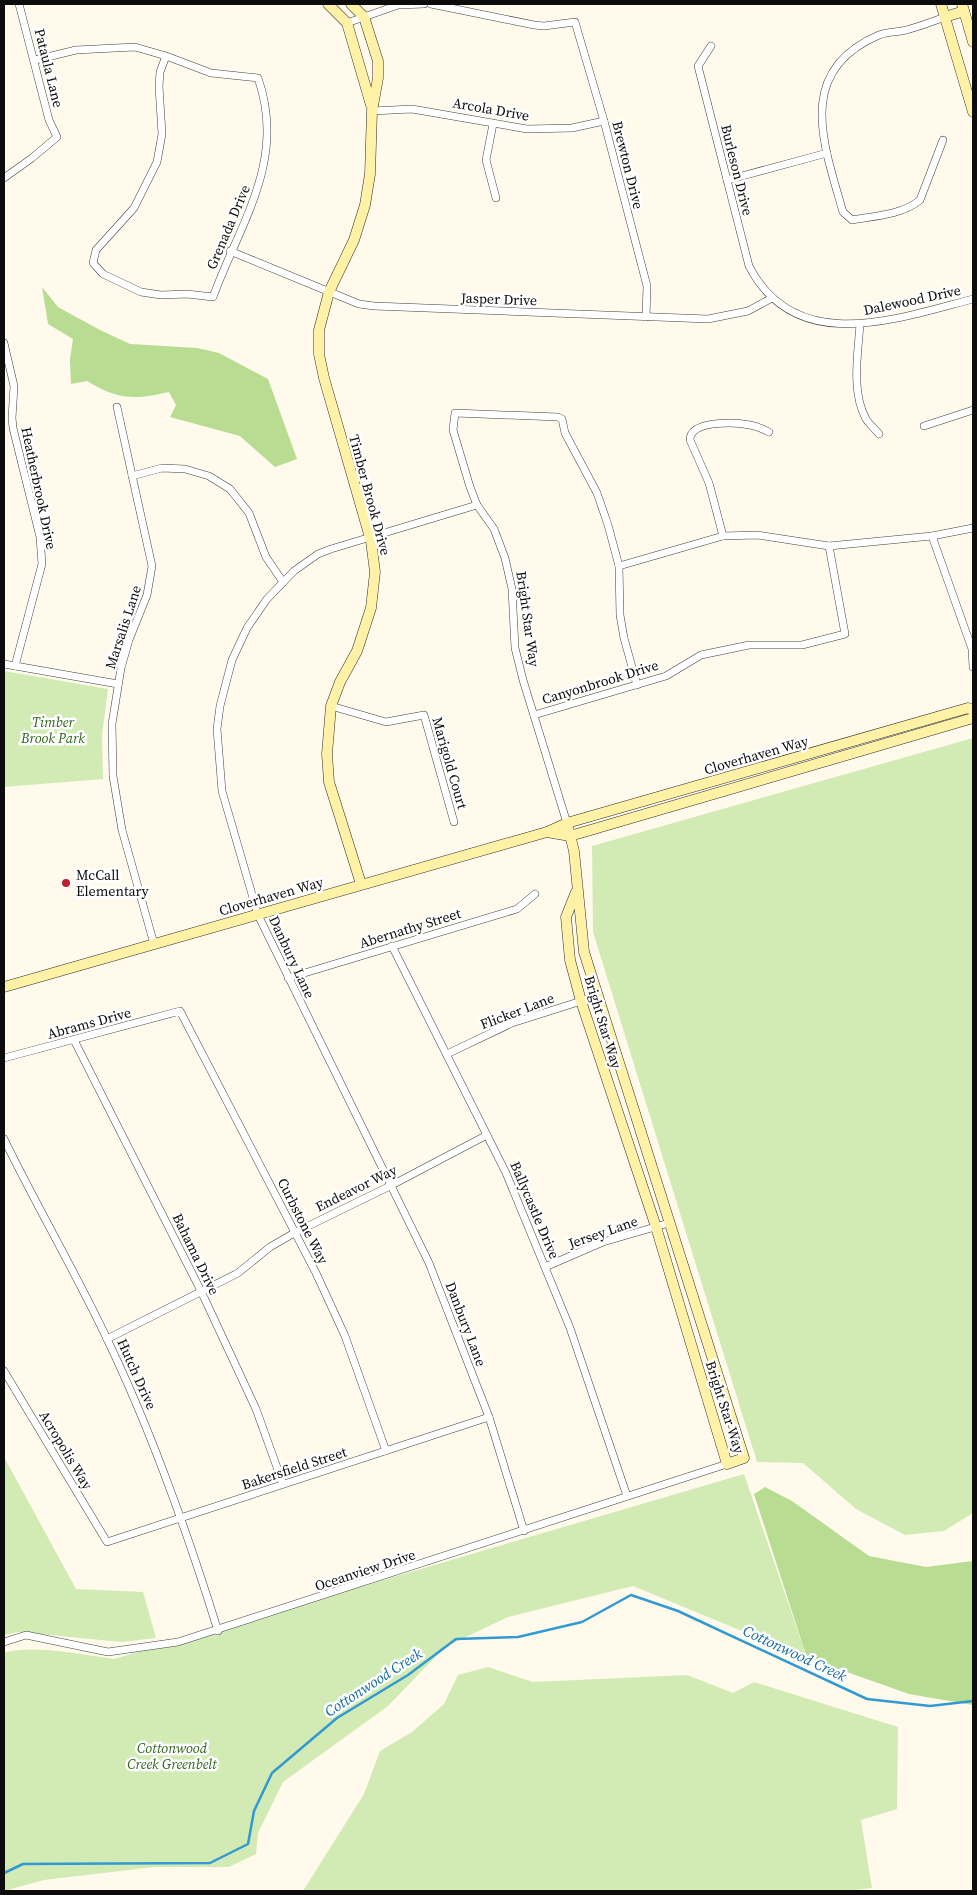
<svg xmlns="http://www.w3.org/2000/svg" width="977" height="1895" font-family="'Source Serif 4',serif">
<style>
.green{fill:#d2ebb4}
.forest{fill:#b7dc92}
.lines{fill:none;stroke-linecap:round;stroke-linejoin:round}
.stream{stroke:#3299d2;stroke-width:2.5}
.street-casing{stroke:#3f3f3f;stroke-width:8}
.secondary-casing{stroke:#2e2e2e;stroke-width:11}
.street{stroke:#fff;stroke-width:7}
.secondary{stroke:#fff1a6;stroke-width:10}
.poi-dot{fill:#c11f2e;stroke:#fff;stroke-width:2}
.labels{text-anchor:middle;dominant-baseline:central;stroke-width:5;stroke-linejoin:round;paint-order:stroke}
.street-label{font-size:14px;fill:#0c0c0c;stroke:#fff}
.park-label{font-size:14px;font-style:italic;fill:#2d661a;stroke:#fff}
.poi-label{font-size:14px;fill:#0c0c0c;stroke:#fff;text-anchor:start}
.water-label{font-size:15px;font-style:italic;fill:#1169a2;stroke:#fff}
</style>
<rect width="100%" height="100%" fill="#fffaeb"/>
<g class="green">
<path d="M 4,671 L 108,689 L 102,735 L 103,779 L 4,787 Z"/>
<path d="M 973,738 L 973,1513 L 944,1531 L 905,1535 L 856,1509 L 803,1463 L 757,1462 L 593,932 L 592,846 Z"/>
<path d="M 4,1457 L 76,1589 L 143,1592 L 156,1638 L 121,1642 L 19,1632 L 4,1635 Z"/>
<path d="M 744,1474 L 807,1658 L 633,1586 L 508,1617 L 445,1647 L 388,1706 L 283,1782 L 258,1833 L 256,1854 L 229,1867 L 154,1867 L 44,1880 L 4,1891 L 4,1653 C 30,1644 85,1655 114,1659 Z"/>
<path d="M 488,1667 L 533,1682 L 687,1675 L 733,1693 L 754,1682 L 898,1727 L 897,1809 L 861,1820 L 872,1888 L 844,1891 L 303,1891 L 364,1794 L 380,1751 L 412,1732 L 444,1704 L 458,1675 Z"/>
</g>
<g class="forest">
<path d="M 42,287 L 58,307 L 98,329 L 130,344 L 197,348 L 219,353 L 268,379 L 297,459 L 275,467 L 240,436 L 170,417 L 176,405 L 169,392 C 135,400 118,400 87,381 L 71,384 L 70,359 L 73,339 L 48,324 Z"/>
<path d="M 765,1487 L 792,1501 L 869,1556 L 926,1567 L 973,1561 L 973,1705 L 909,1694 L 807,1658 L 754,1494 Z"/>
</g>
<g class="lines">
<path class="stream" d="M 4,1873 L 23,1864 L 210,1863 L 248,1844 L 254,1811 L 272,1773 L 337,1718 L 408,1675 L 456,1639 L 518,1637 L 582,1622 L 631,1595 L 678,1611 L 867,1699 L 930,1706 L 973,1701"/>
<g class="street-casing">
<g id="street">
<path d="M 431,4 L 534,25 L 544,26 L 575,22 L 604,121 L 647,286 L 646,317"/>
<path d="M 347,23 L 398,5 L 424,4"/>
<path d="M 711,46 L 698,66 L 749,266 C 795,356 896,319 973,299"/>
<path d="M 35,60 L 76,50 L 135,47 L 166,56 L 211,73 L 258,78 C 287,161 240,223 213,297 L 187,294 L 161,295 L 141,292 L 103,274 L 93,263 L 96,250 L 134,208 L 157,162 L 162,134 L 159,86 L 160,72 L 166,56"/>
<path d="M 372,111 L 412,109 L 527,129 L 572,128 L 604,121"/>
<path d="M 493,124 L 486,160 L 496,198"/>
<path d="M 943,140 L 920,200 C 902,215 874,216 852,220 L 843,212 C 824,145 794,71 879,35 C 886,32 895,32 902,31 C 916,28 931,22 945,17"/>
<path d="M 4,178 L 32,158 L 57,137 L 49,120 L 19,4"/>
<path d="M 727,180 L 827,153"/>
<path d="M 230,251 L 359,304 L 374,306 L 708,319 L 748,311 L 772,298"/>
<path d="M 860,324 C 858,353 851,392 866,419 C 869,424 875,429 879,434"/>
<path d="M 4,343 L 14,386 L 12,418 L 13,428 L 40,537 L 42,564 L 15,666"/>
<path d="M 117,407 L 152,566 L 147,595 L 129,640 L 121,668 L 112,724 L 113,776 L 122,830 L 154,944"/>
<path d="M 924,426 L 973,410"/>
<path d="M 132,476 L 162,468 L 185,469 L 209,476 L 230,489 L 249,513 L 266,557 L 283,582"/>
<path d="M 477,505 L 331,549 L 318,554 L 294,571 L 267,599 L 247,628 L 232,660 L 220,706 L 217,729 L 222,791 L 258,915 L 429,1263 L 489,1417 L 524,1531"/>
<path d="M 723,536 L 709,483 L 690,440 C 690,420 735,422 750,425 C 756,426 763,429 769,432"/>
<path d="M 932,536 L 972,649 L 973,667"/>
<path d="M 619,566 L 723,536 L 757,535 L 829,546 L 932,536 L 973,528"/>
<path d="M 4,664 L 118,684"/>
<path d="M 331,706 L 386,722 L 424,715 L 454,822"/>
<path d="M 534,715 L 666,676 L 701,655 L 749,645 L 802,645 L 845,634 L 829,546"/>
<path d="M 567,823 L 523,680 L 515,648 L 512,589 L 505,558 L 494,529 L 477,505 L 470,487 L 453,430 L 455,413 L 558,417 L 562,419 L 565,433 L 597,493 L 608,525 L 619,566 L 620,615 L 624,638 L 637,685"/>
<path d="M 392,946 L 506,1173 L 570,1328 L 627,1496"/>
<path d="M 288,978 L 517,909 L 535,894"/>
<path d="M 74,1040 L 201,1291 L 256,1409 L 283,1484"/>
<path d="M 447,1054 L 512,1023 L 597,996"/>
<path d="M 4,1058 L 180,1011 L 316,1273 L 345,1336 L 386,1451"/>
<path d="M 4,1139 C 37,1207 76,1273 108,1341 C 153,1435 187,1531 218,1631"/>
<path d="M 545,1267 L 603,1242 L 669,1223"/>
<path d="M 107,1339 L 238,1273 L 270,1247 L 296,1232 L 390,1186 L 487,1135"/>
<path d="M 4,1371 L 107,1542 L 489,1417"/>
<path d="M 4,1642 L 26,1635 L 108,1652 L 178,1642 L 727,1464"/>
</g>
</g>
<g class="secondary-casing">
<g id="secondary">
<path d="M 328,4 L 347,23 L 371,105"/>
<path d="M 351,4 L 364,17 L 378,61 L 378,78 L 372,111 L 370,174 L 365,205 L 354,240 L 329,292 L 319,330 L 319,354 L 324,378 L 371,541 L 375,572 L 371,608 L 357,651 L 340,682 L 331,706 L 327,754 L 329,782 L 361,884"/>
<path d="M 941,4 L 973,112"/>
<path d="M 962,4 L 973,42"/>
<path d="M 945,17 L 964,11"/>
<path d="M 567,823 L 574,851 L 584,952 L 744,1458 L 727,1464 L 656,1227 L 581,1001 L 570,960 L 566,917 L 576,892"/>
<path d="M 547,832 L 570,836 L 973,718"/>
<path d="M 4,987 L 547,832 L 567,823 L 968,708 L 973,710"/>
</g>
</g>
<use href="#street" class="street"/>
<use href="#secondary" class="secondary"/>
</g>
<circle class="poi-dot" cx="66" cy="883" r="5"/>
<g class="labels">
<g class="street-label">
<text transform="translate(49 68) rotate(76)">Pataula Lane</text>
<text transform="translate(491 109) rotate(10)">Arcola Drive</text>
<text transform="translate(628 165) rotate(76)">Brewton Drive</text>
<text transform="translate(737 170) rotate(76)">Burleson Drive</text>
<text transform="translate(228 227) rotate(-67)">Grenada Drive</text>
<text transform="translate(499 299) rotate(2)">Jasper Drive</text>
<text transform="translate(912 300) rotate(-12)">Dalewood Drive</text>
<text transform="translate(39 488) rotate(78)">Heatherbrook Drive</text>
<text transform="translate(370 495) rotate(75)">Timber Brook Drive</text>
<text transform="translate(528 619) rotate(82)">Bright Star Way</text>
<text transform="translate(123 627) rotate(-72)">Marsalis Lane</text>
<text transform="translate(600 682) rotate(-17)">Canyonbrook Drive</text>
<text transform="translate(756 755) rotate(-16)">Cloverhaven Way</text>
<text transform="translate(450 763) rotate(74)">Marigold Court</text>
<text transform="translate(271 896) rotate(-16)">Cloverhaven Way</text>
<text transform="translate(410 928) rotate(-17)">Abernathy Street</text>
<text transform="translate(292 957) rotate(65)">Danbury Lane</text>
<text transform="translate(517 1011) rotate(-21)">Flicker Lane</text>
<text transform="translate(603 1022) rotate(73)">Bright Star Way</text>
<text transform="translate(89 1023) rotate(-15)">Abrams Drive</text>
<text transform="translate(356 1188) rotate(-26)">Endeavor Way</text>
<text transform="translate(535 1210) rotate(67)">Ballycastle Drive</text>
<text transform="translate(303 1221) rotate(63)">Curbstone Way</text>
<text transform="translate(603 1232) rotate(-19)">Jersey Lane</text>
<text transform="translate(196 1254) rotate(64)">Bahama Drive</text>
<text transform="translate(466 1324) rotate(69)">Danbury Lane</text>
<text transform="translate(137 1374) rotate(66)">Hutch Drive</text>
<text transform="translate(725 1407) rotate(72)">Bright Star Way</text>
<text transform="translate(66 1450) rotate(59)">Acropolis Way</text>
<text transform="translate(294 1468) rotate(-18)">Bakersfield Street</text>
<text transform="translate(365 1570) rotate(-18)">Oceanview Drive</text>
</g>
<g class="park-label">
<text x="53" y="722">Timber<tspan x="53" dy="16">Brook Park</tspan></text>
<text x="172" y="1748">Cottonwood<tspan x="172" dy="16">Creek Greenbelt</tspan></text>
</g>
<g class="poi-label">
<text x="76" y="875">McCall<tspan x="76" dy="16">Elementary</tspan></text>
</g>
<g class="water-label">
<text transform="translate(795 1653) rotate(25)">Cottonwood Creek</text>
<text transform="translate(373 1682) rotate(-33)">Cottonwood Creek</text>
</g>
</g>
<rect width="977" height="1895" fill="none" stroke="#0c0c0c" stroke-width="10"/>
</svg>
